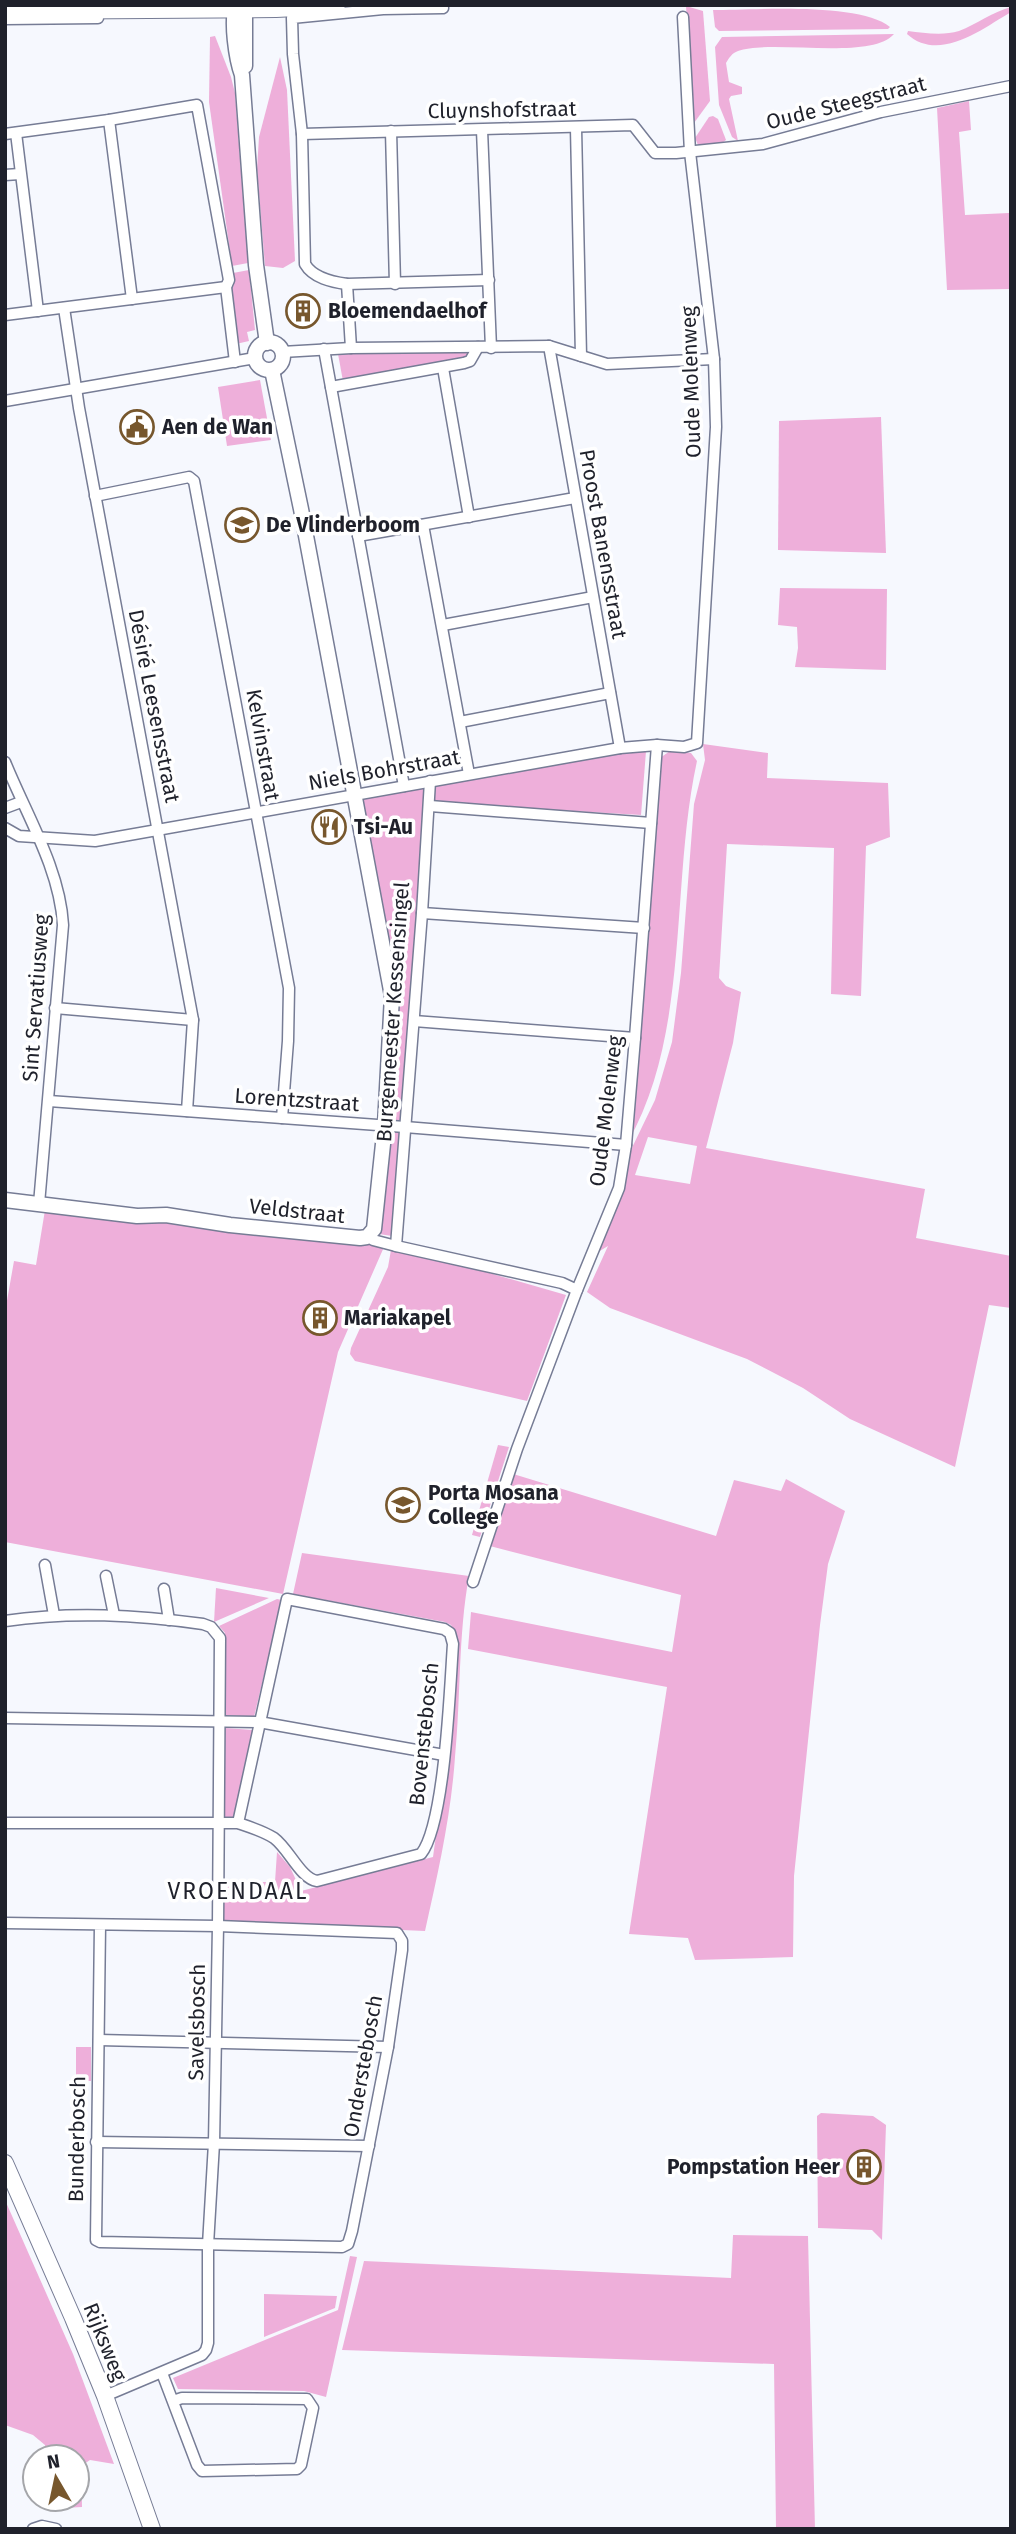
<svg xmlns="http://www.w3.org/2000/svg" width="1016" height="2534" font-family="'Fira Sans',sans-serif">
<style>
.green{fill:#eeafda;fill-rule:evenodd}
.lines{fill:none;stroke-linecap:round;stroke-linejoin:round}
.minor-casing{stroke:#767c95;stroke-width:13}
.tertiary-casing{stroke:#767c95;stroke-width:17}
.secondary-casing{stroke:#767c95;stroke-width:18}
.primary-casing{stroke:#767c95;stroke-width:20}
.minor{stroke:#fff;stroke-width:10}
.tertiary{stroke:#fff;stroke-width:14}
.secondary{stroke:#fff;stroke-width:16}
.primary{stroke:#fff;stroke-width:18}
.labels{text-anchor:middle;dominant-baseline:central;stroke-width:7;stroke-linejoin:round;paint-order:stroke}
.street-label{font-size:21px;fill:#1f212b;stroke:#fff}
.poi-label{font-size:21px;font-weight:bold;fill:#1f212b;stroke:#fff;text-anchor:start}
.neighbourhood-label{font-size:23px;letter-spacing:2px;fill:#1f212b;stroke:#fff}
</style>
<rect width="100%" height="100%" fill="#f6f8fe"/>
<g class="green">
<path d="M 686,6 L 703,11 L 710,101 L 694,123 Z"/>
<path d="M 1011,7 L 1011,12 C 982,29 939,63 907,34 L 908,31 C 924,33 943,36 959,31 C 977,24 992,12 1011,7 Z"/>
<path d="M 713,10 C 754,10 860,2 890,27 L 888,29 L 719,31 L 715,27 Z"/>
<path d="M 894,34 C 871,61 771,39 738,51 C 732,53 729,58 726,63 L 729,82 L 742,87 L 742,94 L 731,96 L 729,99 L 738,141 L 732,137 L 719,105 L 715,47 L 722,37 Z"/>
<path d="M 215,36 L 231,77 L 235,93 L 248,263 L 232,266 L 209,102 L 210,37 Z"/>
<path d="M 280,57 L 287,90 L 295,261 L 283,268 L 265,266 L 257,169 L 259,137 Z"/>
<path d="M 969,101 L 971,130 L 959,132 L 965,215 L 1009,213 L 1011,289 L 947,290 L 937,108 Z"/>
<path d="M 713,116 L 718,119 L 726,140 L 722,143 L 698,145 L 695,138 L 709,117 Z"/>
<path d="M 249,270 L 255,330 L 247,332 L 249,341 L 236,344 L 229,298 L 234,284 L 233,273 Z"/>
<path d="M 456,350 L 472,350 L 467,358 L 343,381 L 338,354 Z"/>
<path d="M 260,380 L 271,440 L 227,446 L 218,387 Z"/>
<path d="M 881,417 L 886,553 L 778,550 L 779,421 Z"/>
<path d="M 780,588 L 887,589 L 886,670 L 795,667 L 798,648 L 797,627 L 778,625 Z"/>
<path d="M 703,744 L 768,753 L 767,778 L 888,783 L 890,837 L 866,846 L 861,996 L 831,994 L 834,848 L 727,844 L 719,978 L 726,986 L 741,992 L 733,1043 L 706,1148 L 925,1189 L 916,1238 L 1011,1256 L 1011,1308 L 989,1305 L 955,1467 L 850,1419 L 803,1388 L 747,1359 L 610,1308 L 587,1292 L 608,1246 L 598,1252 L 625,1183 L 628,1156 L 655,1100 L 672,1042 L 681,973 L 694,804 L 705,760 ZM 648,1137 L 697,1146 L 690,1184 L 635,1175 Z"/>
<path d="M 629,750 L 646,751 L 641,815 L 434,803 L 434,785 Z"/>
<path d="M 670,751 L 691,753 L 697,761 C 670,884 691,1030 628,1142 L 660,758 Z"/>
<path d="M 426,786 L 402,1122 L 388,1121 L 395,1023 L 358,798 Z"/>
<path d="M 388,1129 L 401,1130 L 392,1236 L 379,1234 Z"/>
<path d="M 45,1210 L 315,1236 L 384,1247 L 338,1352 L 283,1594 L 5,1542 L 5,1312 L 14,1261 L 36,1265 Z"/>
<path d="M 391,1250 L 479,1270 L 566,1295 L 527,1401 L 355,1361 L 350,1354 L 351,1348 L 388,1267 Z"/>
<path d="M 498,1445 L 509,1447 L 480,1537 L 472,1535 Z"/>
<path d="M 510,1473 L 716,1536 L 734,1480 L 781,1491 L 786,1479 L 845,1511 L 828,1564 L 820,1625 L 794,1876 L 793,1957 L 695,1960 L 688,1938 L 629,1934 L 667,1687 L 468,1649 L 471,1612 L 672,1652 L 681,1595 L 486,1545 Z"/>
<path d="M 302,1553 L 469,1576 C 458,1636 461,1697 455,1757 C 451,1816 438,1873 425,1931 L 221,1922 L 222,1882 L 275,1882 L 277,1852 L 290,1867 L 301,1891 L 433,1857 L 449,1741 L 454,1631 L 451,1625 L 445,1622 L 293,1594 Z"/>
<path d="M 216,1588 L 269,1598 L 214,1622 Z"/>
<path d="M 277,1599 L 282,1600 L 254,1717 L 226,1715 L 225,1633 L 219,1626 Z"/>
<path d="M 225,1728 L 253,1730 L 233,1819 L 223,1817 Z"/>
<rect x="76" y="2047" width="15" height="34"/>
<path d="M 821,2113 L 873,2116 L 886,2125 L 882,2240 L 872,2230 L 818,2228 L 817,2116 Z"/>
<path d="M 5,2200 L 73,2354 L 114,2464 L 90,2460 L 81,2466 L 82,2507 L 46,2509 L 46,2499 L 77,2499 L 77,2457 L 45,2457 L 45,2445 L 33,2435 L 5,2425 Z"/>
<path d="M 733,2235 L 808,2236 L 815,2529 L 776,2529 L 774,2364 L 342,2350 L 364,2261 L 731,2278 Z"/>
<path d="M 350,2256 L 357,2257 L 326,2397 L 304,2391 L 178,2389 L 173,2378 L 338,2310 Z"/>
<path d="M 264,2294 L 337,2296 L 335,2308 L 264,2337 Z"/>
</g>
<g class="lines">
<g class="minor-casing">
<g id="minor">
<path d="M 442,5 L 443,8 L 383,9 L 292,18 L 293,54 L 302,134 L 305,264 C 313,278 332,282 347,284 L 489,280"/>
<path d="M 5,19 L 98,18 L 97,9"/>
<path d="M 109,120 L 132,299"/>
<path d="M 576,128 L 581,356"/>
<path d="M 482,130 L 491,348"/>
<path d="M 391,131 L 395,284"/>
<path d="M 16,133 L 38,311"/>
<path d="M 5,134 L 109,120 L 197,105 L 229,280 L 226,287 L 235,362"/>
<path d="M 302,134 L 633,125 L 655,153 L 676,153 L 763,144 L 881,112 L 1011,86"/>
<path d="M 5,175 L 20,174"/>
<path d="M 347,284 L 351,348"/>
<path d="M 64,308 L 79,408 L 193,1020 L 187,1111"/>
<path d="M 5,315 L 226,287"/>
<path d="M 549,346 L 620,748"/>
<path d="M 324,349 L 404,786"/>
<path d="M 282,352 L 351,348 L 549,346 L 607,364 L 714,359"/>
<path d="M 443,368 L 469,517"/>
<path d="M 331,387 L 464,363 L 470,361 L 478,347"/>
<path d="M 5,401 L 255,358"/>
<path d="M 95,496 L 189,477 L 194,481 L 289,988 L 288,1041 L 282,1118"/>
<path d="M 423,525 L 469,774"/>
<path d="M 358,536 L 575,498"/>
<path d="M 443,625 L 593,597"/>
<path d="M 460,722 L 610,693"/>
<path d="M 5,762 C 26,814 60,869 63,925 L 39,1204"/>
<path d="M 430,806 L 651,823"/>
<path d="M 5,808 L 21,802"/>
<path d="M 5,828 L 19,836 L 95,841 L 620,748 L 657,745 L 684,747 L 697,743 L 716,427 L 714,359 L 690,152 L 683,17"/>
<path d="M 422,913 L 644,928"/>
<path d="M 55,1008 L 193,1020"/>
<path d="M 414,1021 L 635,1038"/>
<path d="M 49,1101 L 405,1127 L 626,1145"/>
<path d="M 369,1236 L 373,1240 L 396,1246 L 562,1283 L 577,1290"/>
<path d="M 396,1246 L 422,913 L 430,781"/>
<path d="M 45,1565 L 54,1615"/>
<path d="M 106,1576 L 114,1615"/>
<path d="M 473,1582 L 517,1449 L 577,1290 L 619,1188 L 626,1145 L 635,1038 L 657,745"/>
<path d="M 164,1589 L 169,1620"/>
<path d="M 5,1621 C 72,1611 137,1615 203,1624 L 211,1627 L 220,1638 L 218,1926 L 214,2143 L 208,2245 L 208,2343 L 206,2350 L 202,2355 L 105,2396"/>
<path d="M 5,1718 L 259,1722 L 444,1755"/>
<path d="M 5,1823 L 238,1823 C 250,1827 263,1831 274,1838 C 289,1849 301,1879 317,1881 L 421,1854 C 445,1824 450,1686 453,1644 L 450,1633 L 444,1629 L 287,1599 L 238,1823"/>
<path d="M 5,1923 L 218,1926 L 397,1933 L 402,1941 L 402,1950 L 388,2047 L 352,2231 L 348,2244 L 342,2247 L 100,2242 L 96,2240 L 100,1925"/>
<path d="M 99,2040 L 388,2047"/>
<path d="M 96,2142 L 369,2146"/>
<path d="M 162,2373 L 197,2465 L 202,2471 L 297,2469 L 301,2465 L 313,2408 L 307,2399 L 182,2398 L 173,2401"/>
<path d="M 33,2529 L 42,2526 L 56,2529"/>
</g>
</g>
<g class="tertiary-casing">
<g id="tertiary">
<path d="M 236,5 C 231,22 236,58 242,75 L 256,265 L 267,343"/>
<path d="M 245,5 L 245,66"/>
<circle cx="269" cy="356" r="14"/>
<path d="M 5,1200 L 137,1216 L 166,1215 L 230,1225 L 360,1238 L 367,1237 L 374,1229 L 385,1125 L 392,996 L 301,509 L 272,370"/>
</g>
</g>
<g class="secondary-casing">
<path id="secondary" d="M 5,2163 L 73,2318 L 105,2396 L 152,2529"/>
</g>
<g class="primary-casing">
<path id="primary" d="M 5,10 L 276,8 L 336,5"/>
</g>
<use href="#minor" class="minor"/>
<use href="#tertiary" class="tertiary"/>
<use href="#secondary" class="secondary"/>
<use href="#primary" class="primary"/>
</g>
<defs>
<g id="building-ring" transform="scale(1.75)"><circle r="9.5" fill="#fff" stroke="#77572d" stroke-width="1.5"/><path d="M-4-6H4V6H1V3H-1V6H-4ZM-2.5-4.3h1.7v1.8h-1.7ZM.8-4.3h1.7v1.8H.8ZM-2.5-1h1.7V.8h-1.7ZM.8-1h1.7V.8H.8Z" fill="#77572d"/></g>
<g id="civic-ring" transform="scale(1.75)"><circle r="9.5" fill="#fff" stroke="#77572d" stroke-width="1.5"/><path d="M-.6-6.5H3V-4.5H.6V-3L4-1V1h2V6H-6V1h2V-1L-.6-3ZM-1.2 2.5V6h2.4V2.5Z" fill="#77572d"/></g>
<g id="school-ring" transform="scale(1.75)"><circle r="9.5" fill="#fff" stroke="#77572d" stroke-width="1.5"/><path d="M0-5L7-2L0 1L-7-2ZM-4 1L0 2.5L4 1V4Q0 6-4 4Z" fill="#77572d"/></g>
<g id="restaurant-ring" transform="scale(1.75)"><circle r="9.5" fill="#fff" stroke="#77572d" stroke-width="1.5"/><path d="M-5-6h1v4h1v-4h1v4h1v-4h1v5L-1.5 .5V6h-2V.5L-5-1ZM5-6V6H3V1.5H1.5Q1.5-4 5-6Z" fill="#77572d"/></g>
</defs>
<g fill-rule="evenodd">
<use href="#building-ring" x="303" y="311"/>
<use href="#civic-ring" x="137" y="427"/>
<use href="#school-ring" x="242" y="525"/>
<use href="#restaurant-ring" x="329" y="827"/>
<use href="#building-ring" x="320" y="1318"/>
<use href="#school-ring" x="403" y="1505"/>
<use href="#building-ring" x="864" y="2167"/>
</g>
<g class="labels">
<g class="street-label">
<text transform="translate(846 103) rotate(-14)">Oude Steegstraat</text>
<text transform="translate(502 110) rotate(-1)">Cluynshofstraat</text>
<text transform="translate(691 382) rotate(-92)">Oude Molenweg</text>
<text transform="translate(603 544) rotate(80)">Proost Banensstraat</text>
<text transform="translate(154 706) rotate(79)">Désiré Leesensstraat</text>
<text transform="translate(263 745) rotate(80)">Kelvinstraat</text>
<text transform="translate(384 770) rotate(-10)">Niels Bohrstraat</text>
<text transform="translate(36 998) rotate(-86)">Sint Servatiusweg</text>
<text transform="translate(393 1012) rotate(-86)">Burgemeester Kessensingel</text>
<text transform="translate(297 1100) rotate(4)">Lorentzstraat</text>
<text transform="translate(606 1111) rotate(-83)">Oude Molenweg</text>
<text transform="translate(297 1211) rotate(6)">Veldstraat</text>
<text transform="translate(424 1734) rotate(-84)">Bovenstebosch</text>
<text transform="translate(197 2022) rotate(-89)">Savelsbosch</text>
<text transform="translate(363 2066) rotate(-80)">Onderstebosch</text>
<text transform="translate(77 2139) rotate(-89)">Bunderbosch</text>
<text transform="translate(105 2342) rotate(68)">Rijksweg</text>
</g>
<g class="poi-label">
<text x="328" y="311">Bloemendaelhof</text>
<text x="162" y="427">Aen de Wan</text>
<text x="266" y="525">De Vlinderboom</text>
<text x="354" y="827">Tsi-Au</text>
<text x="344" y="1318">Mariakapel</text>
<text x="428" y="1493">Porta Mosana<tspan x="428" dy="24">College</tspan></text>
<text x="840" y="2167" text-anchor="end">Pompstation Heer</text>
</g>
<g class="neighbourhood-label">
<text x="238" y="1891">VROENDAAL</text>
</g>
</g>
<rect width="1016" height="2534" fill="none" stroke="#1f212b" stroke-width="14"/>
<g transform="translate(56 2478) rotate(351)"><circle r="33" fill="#ffffff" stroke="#a5a6aa" stroke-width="2"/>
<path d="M0-5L12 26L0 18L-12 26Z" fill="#77572d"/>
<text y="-10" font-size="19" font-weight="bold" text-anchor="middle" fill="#1f212b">N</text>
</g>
</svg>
